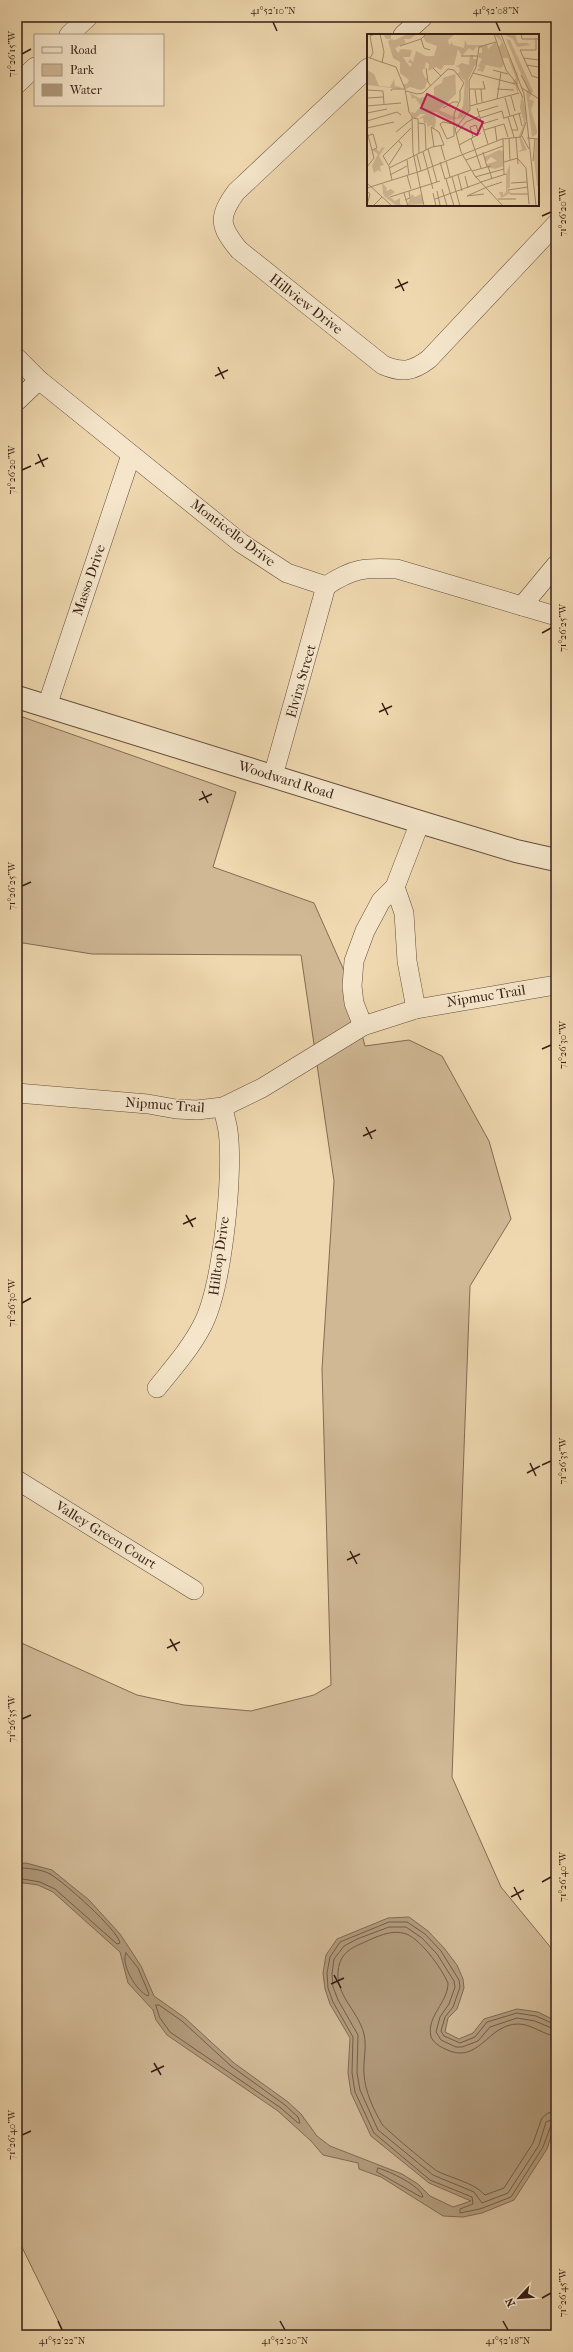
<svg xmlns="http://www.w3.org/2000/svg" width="573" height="2352" font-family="'IM FELL French Canon',serif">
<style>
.green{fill:#d0b895;stroke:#836b54}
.water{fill:#b0997a;stroke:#7f6851}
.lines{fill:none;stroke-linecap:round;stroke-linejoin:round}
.shore{stroke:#735c47;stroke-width:1}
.minor-casing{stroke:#644c3b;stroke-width:20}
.tertiary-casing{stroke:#644c3b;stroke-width:24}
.minor{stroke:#f5e6cb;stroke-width:19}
.tertiary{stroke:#f5e6cb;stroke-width:22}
.ticks{fill:none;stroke:#361e14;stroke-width:1.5}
.labels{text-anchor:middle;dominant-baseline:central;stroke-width:3;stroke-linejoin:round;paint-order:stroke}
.street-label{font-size:14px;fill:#361e14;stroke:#f5e6cb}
.inset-road{fill:none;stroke:#a58e71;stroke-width:1}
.view{fill:#c2185b;fill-opacity:0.15;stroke:#c2185b;stroke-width:2}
.inset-edge{fill:none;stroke:#361e14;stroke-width:2}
.neatline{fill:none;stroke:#361e14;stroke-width:1.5}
.ticks-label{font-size:10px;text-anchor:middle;fill:#361e14}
</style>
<rect width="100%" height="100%" fill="#efd8af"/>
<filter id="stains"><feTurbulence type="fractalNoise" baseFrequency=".005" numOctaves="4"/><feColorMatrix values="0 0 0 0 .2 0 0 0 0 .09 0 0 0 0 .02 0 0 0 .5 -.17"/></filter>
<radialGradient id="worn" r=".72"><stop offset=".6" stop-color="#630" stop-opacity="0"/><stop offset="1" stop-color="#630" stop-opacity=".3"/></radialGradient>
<path class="green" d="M 17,715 L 236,792 L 213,867 L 314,903 L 346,975 L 365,1046 L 409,1040 L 442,1056 L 489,1141 L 511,1219 L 470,1286 L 452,1777 L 501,1887 L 556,1954 L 556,2335 L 65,2335 L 17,2237 L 17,1641 L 137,1695 L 184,1705 L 251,1711 L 314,1695 L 331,1685 L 322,1369 L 334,1181 L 301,955 L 92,954 L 17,942 Z"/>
<path class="water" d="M 26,1863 L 52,1870 L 89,1900 L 120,1934 L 141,1966 L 154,1996 L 185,2018 L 234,2063 L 288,2102 L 301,2114 L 317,2136 L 330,2146 L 402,2174 L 418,2184 L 430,2196 L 453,2207 L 471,2201 L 429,2183 L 371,2136 L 351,2093 L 348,2073 L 350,2038 L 330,2004 L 325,1989 L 323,1973 L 326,1955 L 337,1939 L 388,1918 L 409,1917 L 428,1931 L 444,1948 L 457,1965 L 463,1979 L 464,1988 L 457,2009 L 448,2018 L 445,2032 L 459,2039 L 473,2033 L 484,2019 L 517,2009 L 538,2012 L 556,2021 L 556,2121 L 547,2149 L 514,2200 L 482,2213 L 463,2217 L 443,2216 L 381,2177 L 359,2169 L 358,2163 L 323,2155 L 311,2141 L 278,2111 L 167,2035 L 156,2020 L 153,2010 L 128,1983 L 120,1952 L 53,1892 L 38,1885 L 17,1882 L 17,1864 Z"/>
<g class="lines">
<g class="shore">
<path d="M 17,1868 C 27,1868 41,1869 50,1874 C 64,1882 118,1930 120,1943 L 117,1944 L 55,1889 L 40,1882 L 17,1878"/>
<path d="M 126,1953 L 138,1968 L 149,1994 L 148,1996 C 137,1992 120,1964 126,1953 Z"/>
<path d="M 156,2005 L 159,2005 L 182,2021 L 231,2066 L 285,2105 L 298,2117 L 300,2123 L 298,2123 L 281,2108 L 170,2032 L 160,2018 Z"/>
<path d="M 556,2025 L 536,2016 L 517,2013 L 487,2022 L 475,2037 L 460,2043 L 444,2036 L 441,2031 L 445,2017 L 453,2007 L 460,1987 L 459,1980 L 441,1951 L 425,1934 L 407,1922 L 389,1922 L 340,1942 L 330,1957 L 327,1973 L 328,1988 L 333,2002 L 353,2037 L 352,2073 L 355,2092 L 374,2133 L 430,2180 L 472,2197 L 473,2204 L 460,2209 L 460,2213 L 480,2209 L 511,2197 L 543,2147 L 551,2125 L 556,2123"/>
<path d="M 556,2030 L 535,2021 L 517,2018 L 490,2027 L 478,2041 L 462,2047 L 456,2047 L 441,2040 L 436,2032 L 440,2017 L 449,2004 L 455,1987 L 454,1981 L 437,1954 L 422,1938 L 406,1927 L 389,1927 L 357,1939 L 344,1946 L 334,1959 L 332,1973 L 333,1987 L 338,2000 L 358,2035 L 357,2073 L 360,2090 L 378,2130 L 433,2175 L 474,2192 L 482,2203 L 508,2193 L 539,2145 L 546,2122 L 556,2118"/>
<path d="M 556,2036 C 543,2035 532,2024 518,2024 C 487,2024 479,2066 445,2049 C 439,2046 434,2043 431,2037 C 426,2016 448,2003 448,1983 C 442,1969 419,1936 403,1933 C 390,1930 376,1937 365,1942 C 355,1946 344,1951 340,1962 C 330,1992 358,2009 364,2034 C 367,2047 363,2061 364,2074 C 365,2091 373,2109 382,2124 C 385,2129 431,2167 437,2171 C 453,2179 473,2182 485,2195 L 504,2188 L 533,2143 L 542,2118 L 548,2113 L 556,2112"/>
<path d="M 378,2168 C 389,2171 421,2186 423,2197 L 421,2197 L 377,2172 Z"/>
</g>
<g class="minor-casing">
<g id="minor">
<path d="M 69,35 L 88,17"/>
<path d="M 403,35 L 423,17"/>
<path d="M 368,68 L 236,192 C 218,217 219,226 239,250 L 383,365 C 402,373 412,372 429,359 L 556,224"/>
<path d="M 17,84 L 35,67"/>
<path d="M 17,358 L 39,380 L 241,543 L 287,573 L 326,586"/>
<path d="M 17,401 L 39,380"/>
<path d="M 326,586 C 353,568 366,567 397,569 L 556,616"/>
<path d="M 522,606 L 556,565"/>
<path d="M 47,706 L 131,455"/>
<path d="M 273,776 L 326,586"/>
<path d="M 395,887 L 404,913 L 407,961 L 416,1009"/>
<path d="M 363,1026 L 354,1003 L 352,986 L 354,961 L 365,931 L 381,901 L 395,887 L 420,822"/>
<path d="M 17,1093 L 148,1104 L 176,1109 L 197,1110 L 223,1107 L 262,1088 L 363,1026 L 416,1009 L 556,985"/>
<path d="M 157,1388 C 173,1368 190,1349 202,1326 C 222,1289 234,1174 228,1131 C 227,1123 224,1115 223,1107"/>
<path d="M 17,1480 L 194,1590"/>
</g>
</g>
<g class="tertiary-casing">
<path id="tertiary" d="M 17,697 L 420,822 L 516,851 L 556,860"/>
</g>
<use href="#minor" class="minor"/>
<use href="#tertiary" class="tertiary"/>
</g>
<path class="ticks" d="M 273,22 L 277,31M 496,22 L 500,31M 22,54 L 31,49M 542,216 L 551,212M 398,279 L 404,291M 395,288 L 408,282M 218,367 L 224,379M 215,376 L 228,370M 38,454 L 44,467M 35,464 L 48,458M 22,470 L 31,466M 542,633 L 551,628M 382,703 L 388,715M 379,712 L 392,706M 202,791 L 208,803M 199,800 L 212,794M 22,886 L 31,882M 542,1049 L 551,1045M 366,1127 L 372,1139M 363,1136 L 376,1130M 186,1215 L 193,1227M 183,1224 L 196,1218M 22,1303 L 31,1298M 530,1463 L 536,1476M 542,1465 L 551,1461M 527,1473 L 540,1466M 350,1551 L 357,1564M 347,1560 L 360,1554M 170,1639 L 177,1651M 167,1648 L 180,1642M 22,1719 L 31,1715M 542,1882 L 551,1877M 514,1887 L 521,1900M 511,1897 L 524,1890M 334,1975 L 341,1988M 331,1984 L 344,1978M 154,2063 L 161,2075M 151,2072 L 164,2066M 22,2135 L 31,2131M 542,2298 L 551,2293M 58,2321 L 62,2330M 280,2321 L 285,2330M 503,2321 L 508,2330"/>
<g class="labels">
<g class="street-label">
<text transform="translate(306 304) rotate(38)">Hillview Drive</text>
<text transform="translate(233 533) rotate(37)">Monticello Drive</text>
<text transform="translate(89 580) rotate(-71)">Masso Drive</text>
<text transform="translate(301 681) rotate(-74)">Elvira Street</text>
<text transform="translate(286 780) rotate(17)">Woodward Road</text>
<text transform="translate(486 996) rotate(-9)">Nipmuc Trail</text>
<text transform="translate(165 1105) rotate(4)">Nipmuc Trail</text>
<text transform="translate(219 1256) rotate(-82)">Hilltop Drive</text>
<text transform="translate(106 1535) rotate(32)">Valley Green Court</text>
</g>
</g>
<g transform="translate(367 34)">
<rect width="172" height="172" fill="#efd8af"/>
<path d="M 16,0 L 24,0 L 24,5 L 28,6 L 40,0 L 50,0 L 43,5 L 37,5 L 39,9 L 28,14 L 31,19 L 34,15 L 45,16 L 43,23 L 36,23 L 43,33 L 45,30 L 41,28 L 43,25 L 46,28 L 49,17 L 59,22 L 67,22 L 70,12 L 59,8 L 56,3 L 59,0 L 88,0 L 81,6 L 82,11 L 85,8 L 86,11 L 97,14 L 98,6 L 100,11 L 120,11 L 121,15 L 129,8 L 130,12 L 133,12 L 135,8 L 127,0 L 132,0 L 151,41 L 151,60 L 148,51 L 145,49 L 149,44 L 141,24 L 135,24 L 137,31 L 134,34 L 119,31 L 116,38 L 109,36 L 113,34 L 111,32 L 115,25 L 111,23 L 109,31 L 103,31 L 108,31 L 101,46 L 102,77 L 95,84 L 83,86 L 69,78 L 62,79 L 68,82 L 69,88 L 67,96 L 64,91 L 61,93 L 63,109 L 60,89 L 57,89 L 56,84 L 51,85 L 59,80 L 53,80 L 48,85 L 43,78 L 48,79 L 54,72 L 48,64 L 45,65 L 43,59 L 52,64 L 67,61 L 67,53 L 75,49 L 76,44 L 88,40 L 88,33 L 95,29 L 102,31 L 103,21 L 106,21 L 106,25 L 110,25 L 112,19 L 115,19 L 115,14 L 109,13 L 106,17 L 102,14 L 95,22 L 91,15 L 87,31 L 77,31 L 74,36 L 69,33 L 61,37 L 62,30 L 59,28 L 58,34 L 55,36 L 58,44 L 61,44 L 58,54 L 54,56 L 43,53 L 38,55 L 36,50 L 40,50 L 42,46 L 33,39 L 33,28 L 26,24 L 21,7 L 24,5 L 19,5 ZM 88,33 L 92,33 L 93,38 L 90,40 L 98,47 L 96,72 L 90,84 L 72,76 L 89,60 ZM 136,0 L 148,0 L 151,9 L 160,9 L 163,11 L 150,13 L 146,5 ZM 139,5 L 143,6 L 166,57 L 162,65 L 167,67 L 164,76 L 170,96 L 170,100 L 165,103 L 159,57 L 161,56 ZM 0,36 L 7,40 L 12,52 L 23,53 L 27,45 L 28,52 L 34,53 L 33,55 L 0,51 ZM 155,61 L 160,82 L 154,103 L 160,116 L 151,118 L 155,115 L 152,102 L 157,89 L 153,73 ZM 169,105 L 172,105 L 172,151 L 170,152 L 167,124 ZM 18,113 L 12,122 L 17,131 L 13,132 L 14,138 L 11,136 L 7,139 L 5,132 L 11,120 L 5,116 L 9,115 L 13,118 L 14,114 ZM 132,116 L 136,117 L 137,132 L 128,135 L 120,133 L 120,130 L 130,127 L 124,123 L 119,128 L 117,123 ZM 143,130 L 143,153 L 140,155 L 144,159 L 134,164 L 132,158 L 136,158 L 136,161 L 139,158 L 139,140 ZM 15,149 L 20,154 L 19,157 L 24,155 L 28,158 L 21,163 L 23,163 L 28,167 L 33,164 L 33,170 L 37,172 L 30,172 L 18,163 L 16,160 ZM 45,160 L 48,163 L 54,160 L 57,170 L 40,171 Z" fill="#d0b895" fill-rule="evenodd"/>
<path class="inset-road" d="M 13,0 L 17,18 L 15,29M 127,0 L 139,36 L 150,50M 134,0 L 157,60 L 169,172M 154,0 L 155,5 L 172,5M 169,4 L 169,16 L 153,16 L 165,42 L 172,44M 54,5 L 57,14 L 63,16M 129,8 L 112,13 L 109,33 L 102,47 L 103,76 L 88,95 L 94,118 L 108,142 L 136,172M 33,12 L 54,5 L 59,0M 94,22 L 110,22M 0,23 L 29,33 L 38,55 L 42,78 L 46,84 L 51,85 L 52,119M 3,24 L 6,19 L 3,2 L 8,0M 156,24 L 172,26M 159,31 L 172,33M 59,34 L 61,48 L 64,52M 126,36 L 141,40M 69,37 L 66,34 L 74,42M 106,39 L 148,50M 154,41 L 164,60M 149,49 L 156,64M 155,54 L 172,65M 102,55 L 118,55 L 116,47M 114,55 L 115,68M 130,55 L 147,56M 0,56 L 16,57 L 17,70M 108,56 L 110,70M 24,57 L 25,55 L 38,55M 39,57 L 50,60 L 56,59 L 81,35 L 87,36 L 97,49 L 93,57 L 93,66 L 87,80 L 87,102 L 80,105 L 73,90 L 76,88 L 86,90M 144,62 L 148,77M 0,64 L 17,63M 138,64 L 143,82M 130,65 L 134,38M 0,72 L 34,69M 103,72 L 152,59M 76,74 L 86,68 L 91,68M 110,74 L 121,110M 111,78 L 131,72M 0,79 L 20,75M 152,79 L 155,92M 45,83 L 46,118 L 57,172M 141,83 L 147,103M 113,84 L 135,77 L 137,85M 137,84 L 154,79M 0,87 L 30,78 L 34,81M 51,89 L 58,90 L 59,116M 115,90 L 131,85M 64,93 L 67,113M 128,93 L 130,107M 0,94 L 27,88M 117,96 L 137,90 L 141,103M 145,96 L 151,96 L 146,81M 0,97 L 7,124 L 0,133M 29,98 L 45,85M 89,100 L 99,88 L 113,82M 0,102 L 6,100 L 10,114 L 5,116M 155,102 L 162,115M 106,103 L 103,93 L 109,91 L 112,100M 154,103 L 159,88M 104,104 L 114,134M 142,104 L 143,126M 149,104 L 151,130M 160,104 L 172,105M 136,105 L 137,141M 92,111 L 114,99M 74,112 L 78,126M 61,115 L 70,148M 56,118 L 66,155M 116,118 L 120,133M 50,121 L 54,137M 151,125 L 159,134 L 162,170M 40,126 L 42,141M 99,126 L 136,112M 79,127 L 83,143M 166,127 L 168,105M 73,128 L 78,145 L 104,136M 137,128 L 151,124M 22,131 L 35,111 L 31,106M 121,132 L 125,145M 22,134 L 65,113 L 77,111 L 72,98 L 64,93M 105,137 L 124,132M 23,141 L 40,132M 40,141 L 44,155M 91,141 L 95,157M 98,142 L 101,154M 85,143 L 93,172M 108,143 L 137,135M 79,145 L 87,172M 25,146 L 22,132 L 16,122 L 44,94M 114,148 L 139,140M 0,149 L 25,172M 144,149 L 160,148M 120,153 L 135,148M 0,154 L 54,137 L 135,105 L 154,103M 75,155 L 80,172M 141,156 L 161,153M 0,157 L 3,160 L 0,171M 70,157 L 73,171M 37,159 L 41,172M 66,159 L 69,172M 143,160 L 161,160M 100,162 L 120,153M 100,162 L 117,160M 23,163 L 73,147M 68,165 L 115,148M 131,165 L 149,165M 38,166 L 43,164 L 42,157M 6,172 L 15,163"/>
<path class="view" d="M 60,60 L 116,88 L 110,101 L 54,74 Z"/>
<rect width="172" height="172" class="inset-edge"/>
</g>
<rect width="573" height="2352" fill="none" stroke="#efd8af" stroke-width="44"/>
<rect x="34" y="34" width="130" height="72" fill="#f5e6cb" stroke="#a99682"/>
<rect x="42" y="47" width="20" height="6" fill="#f5e6cb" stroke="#a99682"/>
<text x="70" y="54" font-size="12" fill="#361e14">Road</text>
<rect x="42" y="64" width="20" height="12" fill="#d0b895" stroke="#a99682"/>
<text x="70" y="74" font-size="12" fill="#361e14">Park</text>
<rect x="42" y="84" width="20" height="12" fill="#b0997a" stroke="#a99682"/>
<text x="70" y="94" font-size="12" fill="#361e14">Water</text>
<g transform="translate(519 2298) rotate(244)" stroke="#f5e6cb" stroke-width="3" paint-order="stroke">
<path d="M0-3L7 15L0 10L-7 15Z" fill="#361e14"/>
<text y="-6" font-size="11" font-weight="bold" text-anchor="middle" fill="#361e14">N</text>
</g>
<rect x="22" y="22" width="529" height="2308" class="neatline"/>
<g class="ticks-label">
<text x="273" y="14">41°52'10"N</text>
<text x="496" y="14">41°52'08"N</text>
<text transform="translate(11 54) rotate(-90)" y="4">71°26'15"W</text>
<text transform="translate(562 212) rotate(-90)" y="4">71°26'20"W</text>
<text transform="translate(11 470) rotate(-90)" y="4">71°26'20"W</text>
<text transform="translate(562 628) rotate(-90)" y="4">71°26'25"W</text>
<text transform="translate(11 886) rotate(-90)" y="4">71°26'25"W</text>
<text transform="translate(562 1045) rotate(-90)" y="4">71°26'30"W</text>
<text transform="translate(11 1303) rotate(-90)" y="4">71°26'30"W</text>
<text transform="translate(562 1461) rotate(-90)" y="4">71°26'35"W</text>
<text transform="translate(11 1719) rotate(-90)" y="4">71°26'35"W</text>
<text transform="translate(562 1877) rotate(-90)" y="4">71°26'40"W</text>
<text transform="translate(11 2135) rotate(-90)" y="4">71°26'40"W</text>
<text transform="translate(562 2293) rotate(-90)" y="4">71°26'45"W</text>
<text x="62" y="2344">41°52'22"N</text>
<text x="285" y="2344">41°52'20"N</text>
<text x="508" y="2344">41°52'18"N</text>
</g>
<rect width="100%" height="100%" filter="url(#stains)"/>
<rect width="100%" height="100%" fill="url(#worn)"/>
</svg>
